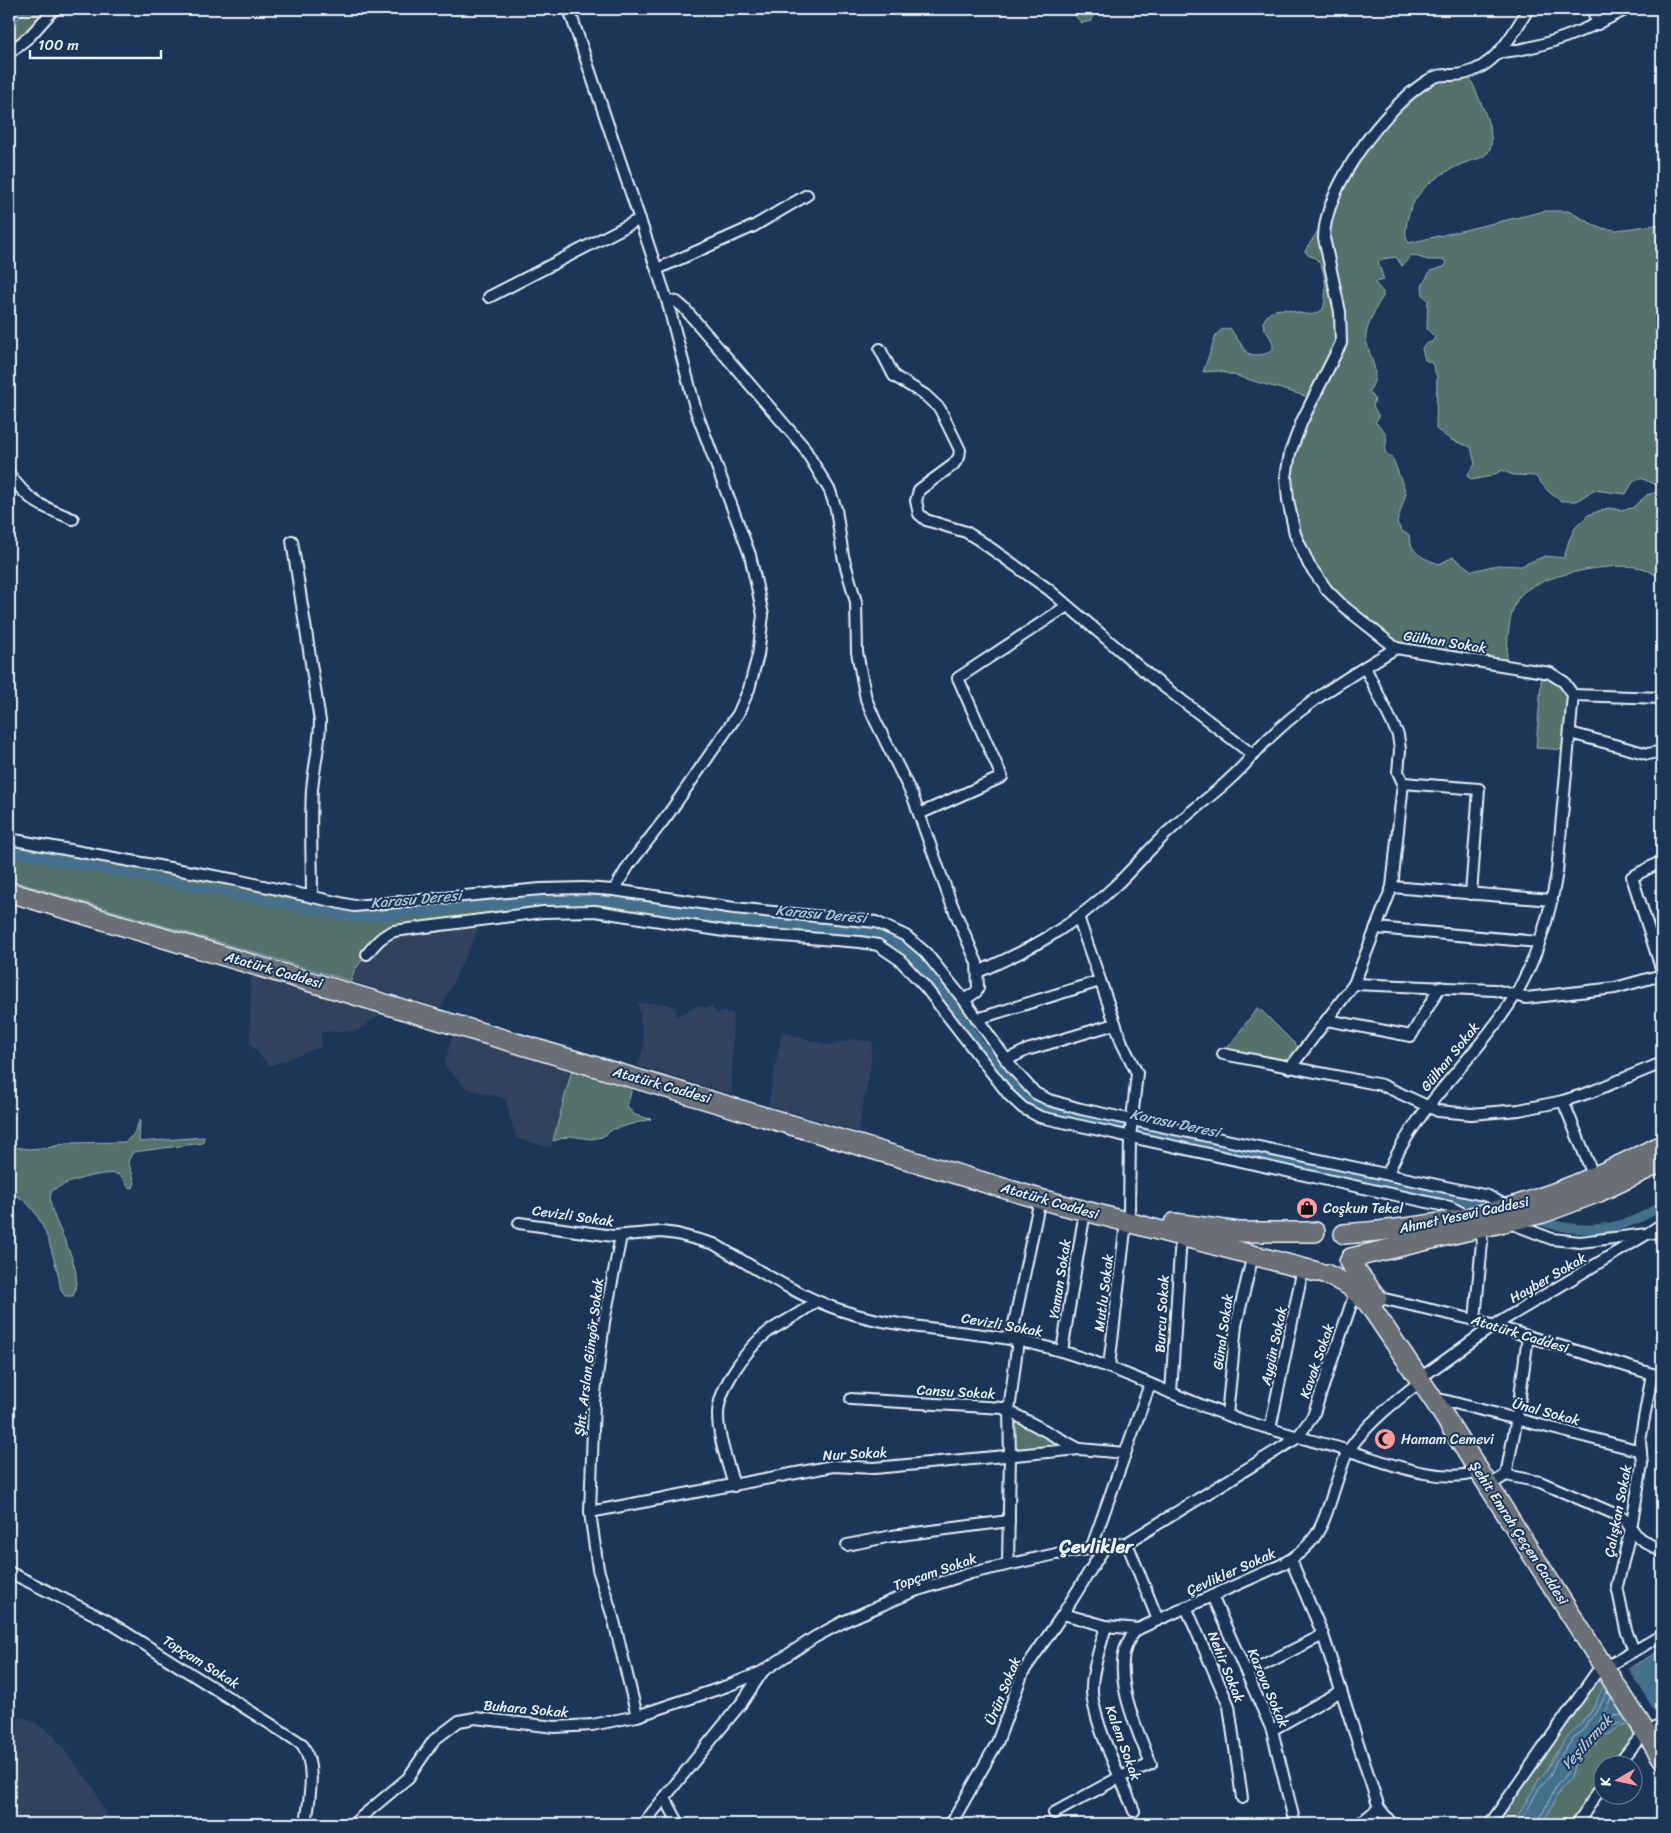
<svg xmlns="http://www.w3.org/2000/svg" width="1671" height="1833" font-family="Sriracha,sans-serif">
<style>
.built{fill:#30425c}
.green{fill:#56706c;stroke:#9fb0b2;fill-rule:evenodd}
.water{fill:#456f8d;stroke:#86a3b8}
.pier{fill:#1d3557}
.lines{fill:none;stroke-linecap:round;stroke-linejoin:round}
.shore{stroke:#a7bdcd;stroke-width:1}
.canal{stroke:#456f8d;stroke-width:9}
.street-casing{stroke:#e8f1f8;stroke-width:14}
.highway-casing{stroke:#e8f1f8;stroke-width:22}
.street{stroke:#1d3557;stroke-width:10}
.highway{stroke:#6a7074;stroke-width:19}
.labels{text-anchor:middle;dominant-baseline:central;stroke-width:4;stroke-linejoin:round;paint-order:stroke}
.street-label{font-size:14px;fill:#e8f1f8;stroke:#1d3557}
.poi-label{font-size:14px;fill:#e8f1f8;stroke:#1d3557;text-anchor:start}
.water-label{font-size:15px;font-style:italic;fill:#afc4d3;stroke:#1d3557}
.district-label{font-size:19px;font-weight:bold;fill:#e8f1f8;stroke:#1d3557}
</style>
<rect width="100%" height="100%" fill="#1d3557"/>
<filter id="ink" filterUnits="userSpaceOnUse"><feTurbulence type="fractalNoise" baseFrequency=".02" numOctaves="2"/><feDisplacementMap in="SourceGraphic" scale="10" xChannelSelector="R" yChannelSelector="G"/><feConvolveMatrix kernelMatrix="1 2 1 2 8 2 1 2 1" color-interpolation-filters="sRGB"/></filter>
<g filter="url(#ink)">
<g class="built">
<path d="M 483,919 L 441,1008 L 351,981 L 354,971 L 376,942 L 385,935 Z"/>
<path d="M 251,963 L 394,1005 L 357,1031 L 321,1032 L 321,1047 L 269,1066 L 250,1044 Z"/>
<path d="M 638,1003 L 670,1004 L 670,1007 L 675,1007 L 677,1016 L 700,1005 L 706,1008 L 712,1006 L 716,1015 L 722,1012 L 733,1013 L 732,1094 L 638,1066 L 644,1045 Z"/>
<path d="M 456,1024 L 575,1059 L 551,1148 L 516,1138 L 505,1099 L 468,1089 L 444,1065 Z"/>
<path d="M 782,1032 L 827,1045 L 853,1039 L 872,1042 L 871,1064 L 858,1132 L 768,1105 Z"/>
<path d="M 9,1715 L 29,1719 L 52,1734 L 92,1785 L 103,1807 L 109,1824 L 9,1824 Z"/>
</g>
<g class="green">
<path d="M 25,9 L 54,9 L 9,53 L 9,26 L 21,17 Z"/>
<path d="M 1073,9 L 1093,9 L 1092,21 L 1082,23 L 1076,17 Z"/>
<path d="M 1468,73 C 1475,91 1497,131 1490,149 C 1486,158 1476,159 1467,162 C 1439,173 1413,190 1407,221 C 1406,229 1404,237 1409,243 L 1545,211 L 1568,211 L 1600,228 L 1617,230 L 1662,224 L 1662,580 C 1653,574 1648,568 1636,567 C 1610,563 1535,575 1519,597 C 1507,614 1508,644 1506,665 L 1410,652 L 1343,606 L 1300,548 L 1286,477 L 1312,398 L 1219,371 L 1203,372 L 1216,335 L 1221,330 L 1230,328 L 1247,353 C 1255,356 1267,356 1273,349 C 1274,336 1264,334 1263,322 C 1278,292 1305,327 1323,309 C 1327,296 1327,271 1317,260 C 1313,255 1308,258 1305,251 L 1326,218 L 1365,143 L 1426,82 ZM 1412,255 L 1428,260 L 1444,260 L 1447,263 L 1444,267 L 1430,271 L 1422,286 L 1423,295 L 1428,300 L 1427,329 L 1435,337 L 1433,341 L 1424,345 L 1422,349 L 1425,360 L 1432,363 L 1437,377 L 1436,429 L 1451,440 L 1471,447 L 1475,464 L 1468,474 L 1468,477 L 1472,480 L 1491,476 L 1502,470 L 1513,475 L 1535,476 L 1550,493 L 1561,501 L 1577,501 L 1593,490 L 1626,494 L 1633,482 L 1641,478 L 1659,486 L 1660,491 L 1647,495 L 1632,508 L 1623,510 L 1608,508 L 1588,515 L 1575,528 L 1569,540 L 1564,558 L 1545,556 L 1521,566 L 1497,565 L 1472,571 L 1453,557 L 1439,564 C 1424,559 1410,553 1409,535 L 1403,532 L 1397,523 L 1406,493 L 1393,459 L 1385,452 C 1387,435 1389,434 1375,422 L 1379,417 L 1373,406 L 1375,399 L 1369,391 C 1382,374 1370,358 1366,340 C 1364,332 1377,303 1383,297 L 1383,292 L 1374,282 L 1384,280 L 1378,262 L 1382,259 L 1396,257 L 1402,266 Z"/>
<path d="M 1542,671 L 1570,688 L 1569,750 L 1536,748 Z"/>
<path d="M 9,839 L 337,903 L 556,888 L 848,918 L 906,936 L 980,1023 L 962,1035 L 886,949 L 583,911 L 401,930 L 376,942 L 354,971 L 351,981 L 9,880 Z"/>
<path d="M 1258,1007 L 1303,1052 L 1290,1068 L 1223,1054 Z"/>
<path d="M 575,1059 L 635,1077 L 627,1107 L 635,1115 L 651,1119 L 613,1129 L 602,1137 L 591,1139 L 570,1136 L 553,1141 Z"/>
<path d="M 140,1120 L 139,1142 L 204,1137 L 203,1143 L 133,1152 L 128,1161 L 135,1182 L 133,1188 L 128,1187 C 125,1182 124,1177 119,1175 C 107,1169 61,1183 52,1191 C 40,1211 90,1265 73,1296 L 65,1296 C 59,1290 60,1281 58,1274 C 51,1247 40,1200 9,1193 L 9,1141 L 15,1147 L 28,1149 L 52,1147 L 67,1143 L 125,1142 L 133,1135 Z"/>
<path d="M 1009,1411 L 1080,1449 L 1010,1455 Z"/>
<path d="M 1596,1673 L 1605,1687 L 1590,1713 L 1585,1717 L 1578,1728 L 1571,1734 L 1552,1758 L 1545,1774 L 1535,1786 L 1516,1822 L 1514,1824 L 1490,1824 Z"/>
<path d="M 1628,1725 L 1638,1740 L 1617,1765 L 1604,1766 L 1603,1783 L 1577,1824 L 1540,1824 L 1544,1821 L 1561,1788 L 1571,1777 L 1574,1765 L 1586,1752 L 1597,1745 L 1602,1734 L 1610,1734 L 1618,1727 Z"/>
</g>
<g class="water">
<path d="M 9,9 L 25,9 L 21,17 L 9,26 Z"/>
<path d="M 1662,1649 L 1662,1709 C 1647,1717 1619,1724 1608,1735 L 1602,1734 L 1597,1745 L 1584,1753 L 1574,1765 L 1571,1777 L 1561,1788 L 1544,1821 L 1540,1824 L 1514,1824 L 1539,1779 C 1547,1772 1557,1752 1564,1742 C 1573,1730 1584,1722 1592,1711 C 1598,1704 1598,1693 1604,1687 C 1621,1671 1643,1661 1662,1649 Z"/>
</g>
<path class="pier" d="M 1627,1666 L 1657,1715 L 1629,1727 L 1603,1685 Z"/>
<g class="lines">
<g class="shore">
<path d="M 1611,1698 L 1600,1722 L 1604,1723 L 1614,1716 L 1622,1715"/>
<path d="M 1520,1824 L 1539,1788 L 1550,1776 L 1556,1761 L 1574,1738 L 1582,1731 L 1588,1721 L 1596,1714 L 1607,1692"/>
<path d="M 1537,1824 L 1557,1785 L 1567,1773 L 1570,1761 L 1580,1750 L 1593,1741 L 1599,1730 C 1608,1727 1616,1724 1626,1721"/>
</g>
<g class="canal">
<path d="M 9,851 L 357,918 L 542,900 L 584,899 L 612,900 L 732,920 L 863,930 L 892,940 L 910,953 L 935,982 L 995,1065 L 1029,1100 L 1044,1109 L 1080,1119 L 1495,1207"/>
<path d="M 1534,1219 C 1580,1235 1621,1233 1662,1205"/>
</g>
<g class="street-casing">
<g id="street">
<path d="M 569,9 L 667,300 L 696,411 L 750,555 L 763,615 L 758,655 L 749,689 L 738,714 L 667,816 L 629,865 L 614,890"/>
<path d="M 1592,9 L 1598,24"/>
<path d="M 1502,52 C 1546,48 1588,29 1627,9"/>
<path d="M 9,53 L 30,36 L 54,9"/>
<path d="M 657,269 L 754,226 L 807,195"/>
<path d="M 489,297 L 640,219"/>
<path d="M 667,300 L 677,302 L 684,308 L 803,446 L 830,491 L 836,509 L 843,556 L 856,602 L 857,652 L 866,699 L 875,720 L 913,797 L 950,900 L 977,963 L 978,988 L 976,992 L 964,1000"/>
<path d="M 880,349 L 894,376 L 925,395 L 940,409 L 960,450 L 959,457 L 953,465 L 919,490 L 916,501 L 919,514 L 926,520 L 966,532 L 979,540 L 1048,589 L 1150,676 L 1253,755 C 1228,785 1197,805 1169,831 C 1150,848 1134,868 1116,885 C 1073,926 1032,949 978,972"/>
<path d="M 9,474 C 30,503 41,506 73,519"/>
<path d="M 292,541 L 320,721 C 320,745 314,766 312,790 C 310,825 312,861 312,897"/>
<path d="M 1573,695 L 1662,698"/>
<path d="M 1570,733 L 1648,754 L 1662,751"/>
<path d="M 1253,755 C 1292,710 1345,679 1396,648"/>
<path d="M 1403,783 L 1479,789 L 1471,894"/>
<path d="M 919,814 L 1002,777 L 958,678 L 1067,606"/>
<path d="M 9,839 L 236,880 L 354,906 L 541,889 L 584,888 L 614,890 L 734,908 L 876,922 L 906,936 L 925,952 L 964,1000 L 1013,1069 L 1035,1093 L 1049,1100 L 1081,1109 L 1488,1196 L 1508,1207"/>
<path d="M 1662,861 L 1632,877 L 1662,971"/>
<path d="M 1392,887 L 1552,900"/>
<path d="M 1078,917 L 1122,1043 L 1137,1073 L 1130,1138 L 1129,1211"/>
<path d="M 1376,928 L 1539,942"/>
<path d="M 367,954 C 375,944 381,936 394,931 L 543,912 L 595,911 L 731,932 L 860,942 L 878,945 L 900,960 L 926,988 L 1009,1095 L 1023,1108 L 1040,1117 L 1450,1207 L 1468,1216"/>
<path d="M 1354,984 L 1495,990 L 1526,998 L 1615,988 L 1662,975"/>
<path d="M 977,1019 L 1100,981"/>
<path d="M 1327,1020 L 1411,1036 L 1440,987"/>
<path d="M 1223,1054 L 1382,1085 L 1438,1111 L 1471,1114 L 1519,1110 L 1563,1101 L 1591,1092 L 1662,1063"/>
<path d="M 1006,1060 L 1027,1050 L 1115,1024"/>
<path d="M 1290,1068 L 1354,984 L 1392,887 L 1403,783 L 1398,772 L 1400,750 L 1398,735 L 1365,667"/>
<path d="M 1563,1101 L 1594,1177"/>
<path d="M 1388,1173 C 1417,1104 1478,1057 1516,994 C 1538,956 1550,915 1557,872 L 1573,695 L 1564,682 L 1550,673 L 1396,648 L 1343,606 L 1327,590 L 1309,565 L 1295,534 L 1288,500 L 1286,477 L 1290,453 L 1302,421 L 1341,343 L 1340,312 L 1324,238 C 1324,188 1385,107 1427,81 C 1442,71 1448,77 1463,74 C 1496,67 1513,34 1528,9"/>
<path d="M 519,1223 L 613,1236 L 661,1232 L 677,1234 L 714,1244 C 755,1268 797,1296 843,1311 C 909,1332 980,1329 1046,1347 C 1108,1363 1165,1392 1224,1414 C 1268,1430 1312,1440 1356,1453 C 1394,1465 1440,1484 1479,1472"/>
<path d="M 1510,1223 L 1552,1239 L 1580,1242 L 1647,1234 L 1662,1224"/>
<path d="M 621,1236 L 604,1322 L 594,1401 L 590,1512 L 598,1569 L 614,1621 L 637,1716"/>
<path d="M 1376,1297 L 1475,1320 L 1662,1377"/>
<path d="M 1475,1320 L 1482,1242 L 1480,1229"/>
<path d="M 1011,1338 L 1040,1199"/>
<path d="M 1062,1351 L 1085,1211"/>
<path d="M 1109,1366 L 1126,1222"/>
<path d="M 1426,1374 L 1493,1326 L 1647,1234 L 1662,1231"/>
<path d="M 1171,1393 L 1181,1236"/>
<path d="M 851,1399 L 1003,1408 L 1079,1449"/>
<path d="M 1443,1400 L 1641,1451"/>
<path d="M 1227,1415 L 1236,1325 L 1253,1255"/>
<path d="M 1270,1429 L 1303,1268"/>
<path d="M 1506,1475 L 1517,1418 L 1528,1336"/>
<path d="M 734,1486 C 728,1463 718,1438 718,1415 C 718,1388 747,1348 768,1332 C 784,1321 801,1314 816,1301"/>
<path d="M 1488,1486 L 1506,1475 L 1540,1482 L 1622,1517 L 1639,1538 L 1662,1552"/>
<path d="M 590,1512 L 833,1466 L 874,1468 L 1080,1449 L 1125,1453"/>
<path d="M 1127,1543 L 1158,1620"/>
<path d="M 847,1545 L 892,1536 L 1009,1521"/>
<path d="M 1091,1549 L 1150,1384"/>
<path d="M 1291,1560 L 1323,1635 L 1379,1808"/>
<path d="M 1008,1564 L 1010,1455 L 1009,1411 L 1018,1340"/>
<path d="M 9,1572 L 106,1620 L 302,1744 C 317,1767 309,1799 306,1824"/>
<path d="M 1212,1596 L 1272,1730 L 1295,1824"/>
<path d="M 1186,1607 L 1229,1706 L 1242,1798"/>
<path d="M 1063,1614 L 1106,1626 L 1138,1629 L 1281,1565 C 1324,1542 1324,1517 1339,1475 C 1342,1467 1344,1457 1349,1450 C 1365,1425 1398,1399 1421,1381"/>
<path d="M 1106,1626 C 1101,1645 1093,1666 1092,1686 C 1090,1717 1122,1780 1134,1811"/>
<path d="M 1634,1651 L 1626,1630 L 1617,1586 L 1631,1528 L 1642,1464 L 1640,1441 L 1652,1374"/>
<path d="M 1613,1663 L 1662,1635"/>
<path d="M 1247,1673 L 1323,1635"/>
<path d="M 1654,1729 L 1662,1724"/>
<path d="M 1272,1730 L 1341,1691"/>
<path d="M 1617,1766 L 1638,1740 L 1647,1733"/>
<path d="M 665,1798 L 679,1824"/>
<path d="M 1054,1813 L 1120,1777 L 1151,1764 C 1137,1730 1103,1659 1138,1629"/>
<path d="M 353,1824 L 408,1778 L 434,1740 L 459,1721 L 475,1718 L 555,1727 L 592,1725 L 637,1716 L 727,1686 L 762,1672"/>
<path d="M 643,1824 L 743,1701 L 763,1671 L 815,1637 L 845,1621 L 912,1592 L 971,1573 L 1056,1554 L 1127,1543 L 1297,1438 L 1313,1416 L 1356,1290"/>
<path d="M 951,1824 L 997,1743 L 1023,1672 L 1063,1614 L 1104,1548"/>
<path d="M 1359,1824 L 1379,1808 L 1392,1824"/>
<path d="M 1490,1824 L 1596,1673 L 1606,1667"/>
<path d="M 1577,1824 L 1604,1783"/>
</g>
</g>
<g class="highway-casing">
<g id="highway">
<path d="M 9,892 L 1040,1199 L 1317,1272"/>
<path d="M 1174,1223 L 1239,1232 L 1315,1232"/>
<path d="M 1344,1234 C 1410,1229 1477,1220 1539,1198 C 1582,1184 1622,1164 1662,1145"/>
<path d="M 1351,1258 L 1543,1213 L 1599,1192 L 1662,1162"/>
<path d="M 1349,1262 L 1377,1298"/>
<path d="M 1326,1274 L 1350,1286 L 1368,1303 L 1437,1405 L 1662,1758"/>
</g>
</g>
<use href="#street" class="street"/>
<use href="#highway" class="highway"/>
</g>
</g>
<defs>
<g id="shop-disc" transform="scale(1.125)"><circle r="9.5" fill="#ff9aa2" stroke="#1d3557"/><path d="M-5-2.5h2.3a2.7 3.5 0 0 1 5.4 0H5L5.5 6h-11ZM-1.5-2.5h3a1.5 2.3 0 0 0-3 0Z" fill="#111"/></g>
<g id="mosque-disc" transform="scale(1.125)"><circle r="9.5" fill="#ff9aa2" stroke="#1d3557"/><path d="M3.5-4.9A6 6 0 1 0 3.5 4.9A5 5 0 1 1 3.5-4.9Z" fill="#111"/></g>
</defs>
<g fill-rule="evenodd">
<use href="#shop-disc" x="1307" y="1208"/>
<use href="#mosque-disc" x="1385" y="1439"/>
</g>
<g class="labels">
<g class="street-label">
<text transform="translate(1445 642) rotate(9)">Gülhan Sokak</text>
<text transform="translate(274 970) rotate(16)">Atatürk Caddesi</text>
<text transform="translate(1450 1057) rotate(-51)">Gülhan Sokak</text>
<text transform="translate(662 1085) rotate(16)">Atatürk Caddesi</text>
<text transform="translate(1050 1201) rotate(16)">Atatürk Caddesi</text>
<text transform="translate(1464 1215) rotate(-12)">Ahmet Yesevi Caddesi</text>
<text transform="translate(573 1216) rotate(8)">Cevizli Sokak</text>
<text transform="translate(1548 1278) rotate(-30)">Hayber Sokak</text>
<text transform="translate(1060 1279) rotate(-81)">Yaman Sokak</text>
<text transform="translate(1104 1293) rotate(-83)">Mutlu Sokak</text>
<text transform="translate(1162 1314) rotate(-87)">Burcu Sokak</text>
<text transform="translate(1002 1325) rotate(10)">Cevizli Sokak</text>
<text transform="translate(1223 1332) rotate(-82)">Günal Sokak</text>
<text transform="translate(1520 1334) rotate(17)">Atatürk Caddesi</text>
<text transform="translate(1274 1346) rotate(-78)">Aygün Sokak</text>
<text transform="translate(589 1357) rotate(-83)">Şht. Arslan Güngör Sokak</text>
<text transform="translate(1317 1361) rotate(-71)">Kavak Sokak</text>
<text transform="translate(956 1392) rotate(3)">Cansu Sokak</text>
<text transform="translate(1546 1412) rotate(15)">Ünal Sokak</text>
<text transform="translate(855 1454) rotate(-3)">Nur Sokak</text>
<text transform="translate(1618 1511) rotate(-79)">Çalışkan Sokak</text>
<text transform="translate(1519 1533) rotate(57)">Şehit Emrah Çeçen Caddesi</text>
<text transform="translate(935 1572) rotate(-19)">Topçam Sokak</text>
<text transform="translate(1231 1572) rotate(-24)">Çevlikler Sokak</text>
<text transform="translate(201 1662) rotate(32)">Topçam Sokak</text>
<text transform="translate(1226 1667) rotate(68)">Nehir Sokak</text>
<text transform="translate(1268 1688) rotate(67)">Kazova Sokak</text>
<text transform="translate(1003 1691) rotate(-68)">Ürün Sokak</text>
<text transform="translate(526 1709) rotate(5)">Buhara Sokak</text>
<text transform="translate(1123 1743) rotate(70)">Kalem Sokak</text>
</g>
<g class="poi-label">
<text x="1323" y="1208">Coşkun Tekel</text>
<text x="1401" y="1439">Hamam Cemevi</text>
</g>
<g class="water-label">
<text transform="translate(416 899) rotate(-5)">Karasu Deresi</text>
<text transform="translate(821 914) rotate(5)">Karasu Deresi</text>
<text transform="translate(1175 1123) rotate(12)">Karasu Deresi</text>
<text transform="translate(1587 1742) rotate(-48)">Yeşilırmak</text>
</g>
<g class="district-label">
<text x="1096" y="1546">Çevlikler</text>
</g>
</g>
<rect width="1671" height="1833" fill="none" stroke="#1d3557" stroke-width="30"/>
<rect x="15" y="15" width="1641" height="1803" fill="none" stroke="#e8f1f8" stroke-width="2" filter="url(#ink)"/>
<g transform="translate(1618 1780) rotate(261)"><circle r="24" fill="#1d3557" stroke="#6e8097"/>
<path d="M0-4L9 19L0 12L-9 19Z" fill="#ff9aa2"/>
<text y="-8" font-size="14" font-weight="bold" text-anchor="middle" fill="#e8f1f8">K</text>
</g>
<path d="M30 50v8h131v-8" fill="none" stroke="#e8f1f8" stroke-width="2.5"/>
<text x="38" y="50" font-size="15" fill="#e8f1f8" stroke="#1d3557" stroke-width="4" paint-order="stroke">100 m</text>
</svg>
